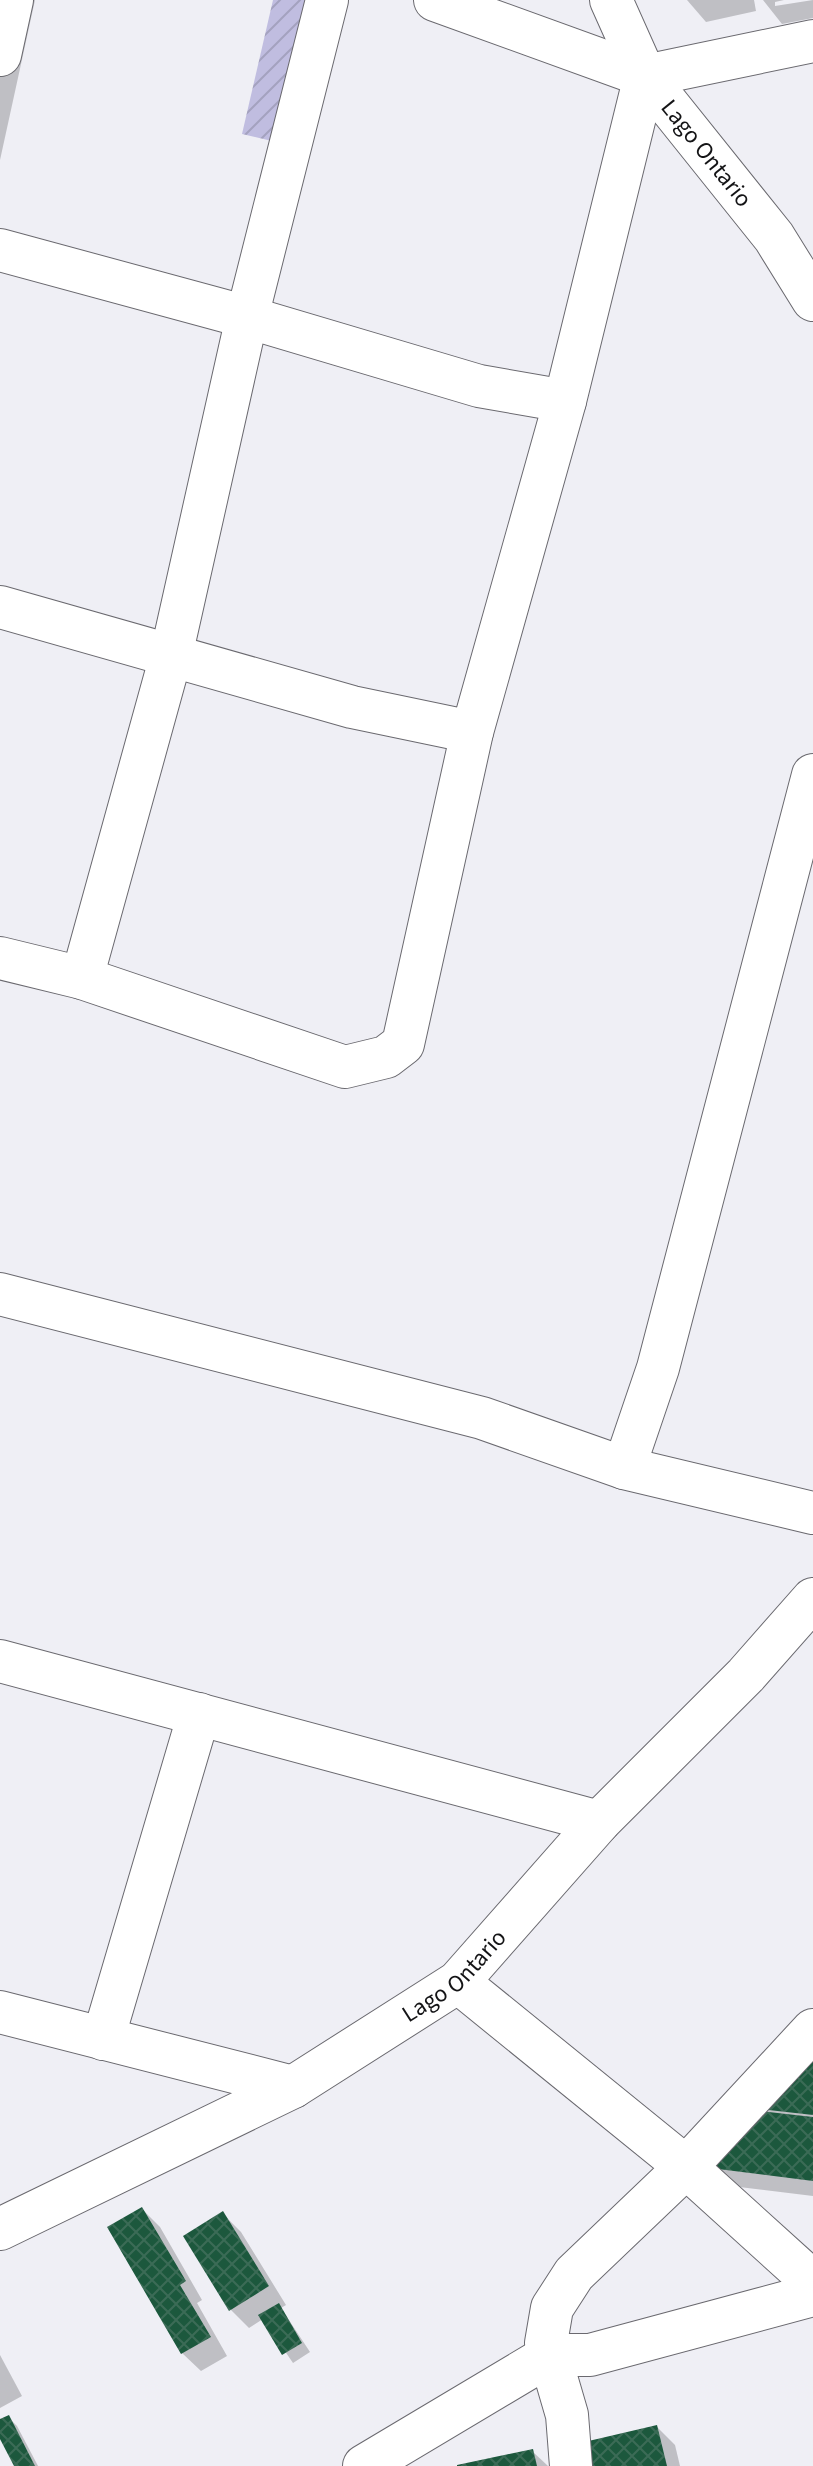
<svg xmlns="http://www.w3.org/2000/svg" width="813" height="2466" font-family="'Source Sans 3',sans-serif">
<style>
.garden{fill:url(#garden-furrows)}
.shadow{fill:#0003}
.building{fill:url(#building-cross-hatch)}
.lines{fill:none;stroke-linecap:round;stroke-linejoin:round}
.street-casing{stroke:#6a696f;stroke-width:44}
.street{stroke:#fff;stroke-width:42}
.labels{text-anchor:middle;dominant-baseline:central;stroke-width:8;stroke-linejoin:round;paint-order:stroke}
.street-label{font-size:24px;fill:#141416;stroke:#efeff5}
</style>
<defs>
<pattern id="garden-furrows" width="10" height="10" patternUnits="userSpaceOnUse" patternTransform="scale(2)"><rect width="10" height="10" fill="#c0bde0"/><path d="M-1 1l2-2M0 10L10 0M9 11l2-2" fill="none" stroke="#a4a2bf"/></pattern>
<pattern id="building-cross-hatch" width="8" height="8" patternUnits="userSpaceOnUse" patternTransform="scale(2)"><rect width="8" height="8" fill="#1c583d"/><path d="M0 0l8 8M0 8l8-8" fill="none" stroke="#3b6b56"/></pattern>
</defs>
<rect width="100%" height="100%" fill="#efeff5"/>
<path class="garden" d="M 273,0 L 312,0 L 276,142 L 242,134 Z"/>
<g class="shadow">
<path d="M 0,0 L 35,0 L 0,160 Z"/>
<path d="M 687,0 L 754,0 L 756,11 L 706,22 Z"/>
<path d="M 763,0 L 784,0 L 775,2 L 775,6 L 813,0 L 813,18 L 782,24 Z"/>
<path d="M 813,2058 L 813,2196 L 731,2186 L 713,2168 L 762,2109 Z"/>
<path d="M 142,2209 L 160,2227 L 202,2300 L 197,2303 L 227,2356 L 201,2371 L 182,2353 Z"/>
<path d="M 223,2214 L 241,2232 L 286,2305 L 281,2308 L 310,2352 L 293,2363 L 263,2319 L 249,2328 L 231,2310 Z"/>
<path d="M 0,2355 L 22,2396 L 0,2408 Z"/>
<path d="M 8,2417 L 17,2426 L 38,2466 L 16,2466 L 0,2434 L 0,2422 Z"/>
<path d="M 657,2427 L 675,2445 L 680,2466 L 587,2466 Z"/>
<path d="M 532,2451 L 548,2466 L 461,2466 Z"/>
</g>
<g class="building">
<path d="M 813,2055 L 813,2115 L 759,2109 Z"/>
<path d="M 759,2111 L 813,2117 L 813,2181 L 710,2168 Z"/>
<path d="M 142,2207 L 186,2281 L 180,2285 L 211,2337 L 181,2354 L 107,2227 Z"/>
<path d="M 223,2211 L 269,2286 L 229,2311 L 183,2236 Z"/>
<path d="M 279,2303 L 302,2343 L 282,2355 L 258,2315 Z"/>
<path d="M 9,2415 L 35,2466 L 14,2466 L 0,2439 L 0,2419 Z"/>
<path d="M 657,2425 L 667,2466 L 585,2466 L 580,2443 Z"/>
<path d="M 533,2449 L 537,2466 L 457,2466 L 457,2465 Z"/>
</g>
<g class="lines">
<g class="street-casing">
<g id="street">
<path d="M 435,0 L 645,76 L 813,41"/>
<path id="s1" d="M 611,0 L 645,76 L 774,237 L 813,300"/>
<path d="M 0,55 L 12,0"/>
<path d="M 0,250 L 247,317 L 479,386 L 565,401"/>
<path d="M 0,607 L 352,707 L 472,732"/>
<path d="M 0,958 L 82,978 L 345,1067 L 386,1057 L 403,1044 L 472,732 L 565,401 L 645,76"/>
<path d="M 82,978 L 171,656 L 247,317 L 327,0"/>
<path d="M 0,1294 L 482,1418 L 624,1468 L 813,1513"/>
<path d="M 624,1468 L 658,1368 L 813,775"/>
<path d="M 0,1661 L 599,1822"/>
<path d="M 458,1982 L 686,2167 L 813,2282"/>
<path d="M 0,2012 L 293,2087"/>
<path d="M 103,2039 L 199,1714"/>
<path id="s2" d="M 0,2229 L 293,2087 L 458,1982 L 599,1822 L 746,1675 L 813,1599"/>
<path d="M 364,2466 L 550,2355 L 590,2355 L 813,2295"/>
<path d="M 571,2466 L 567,2415 L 546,2343 L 552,2308 L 574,2274 L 686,2167 L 813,2030"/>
</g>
</g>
<use href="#street" class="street"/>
</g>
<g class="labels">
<g class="street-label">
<text stroke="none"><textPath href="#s1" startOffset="182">Lago Ontario</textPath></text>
<text stroke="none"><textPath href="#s2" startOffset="522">Lago Ontario</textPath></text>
</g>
</g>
</svg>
